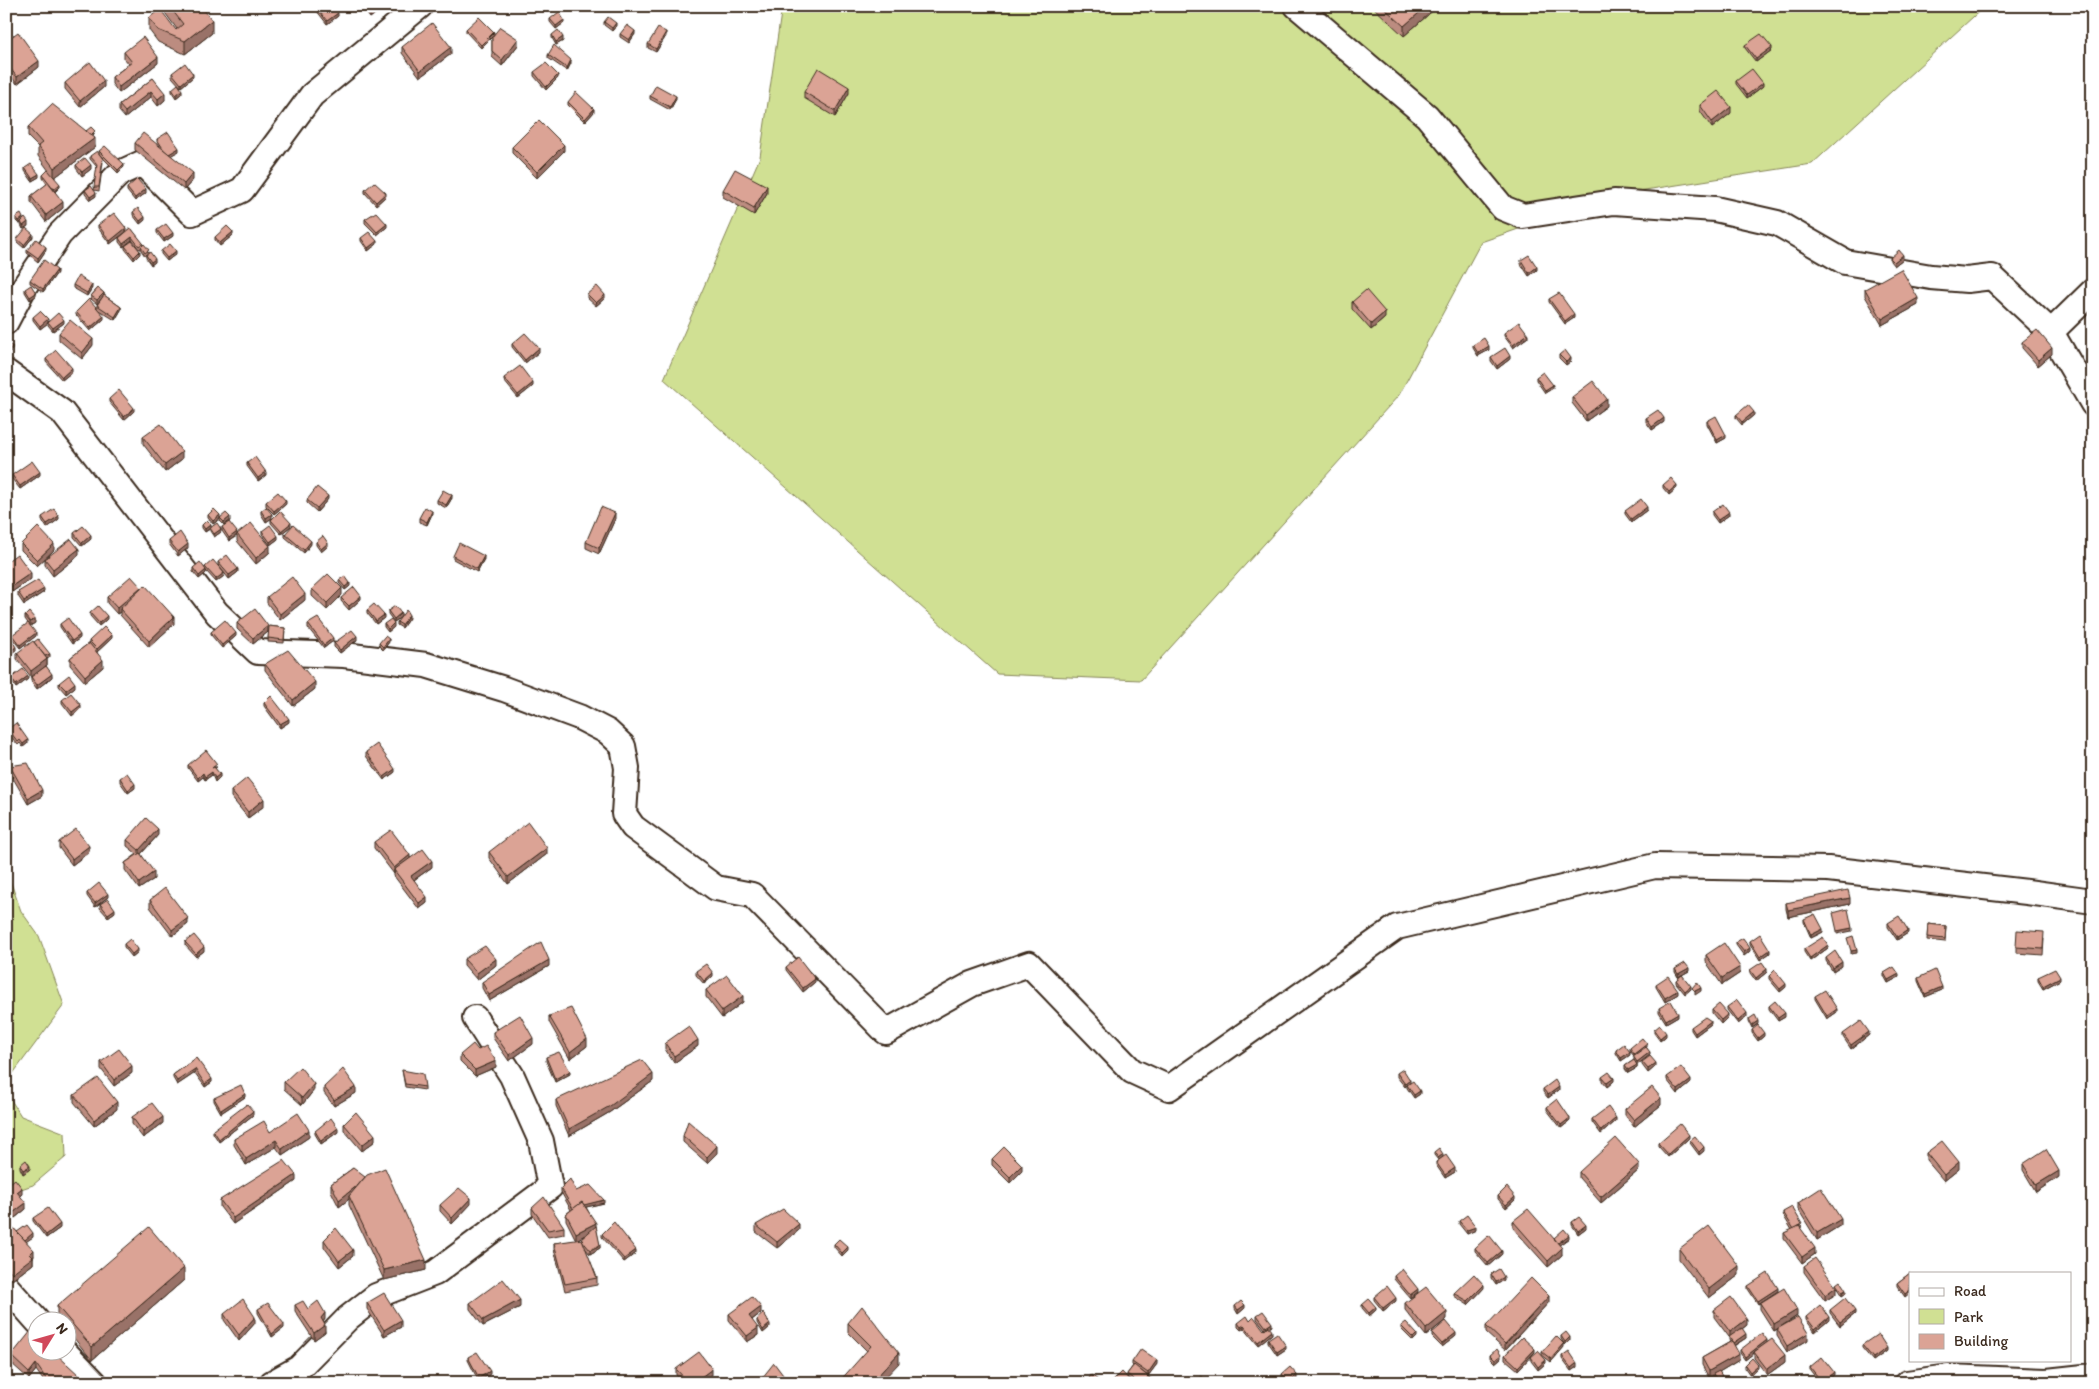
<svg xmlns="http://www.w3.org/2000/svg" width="2099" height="1389" font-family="Itim,sans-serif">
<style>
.green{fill:#d0e093;stroke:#868558}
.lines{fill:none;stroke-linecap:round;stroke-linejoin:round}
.minor-casing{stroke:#3b2a1e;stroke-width:28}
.minor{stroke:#fff;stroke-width:24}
.wall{fill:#bc8c80;stroke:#3b2a1e}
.shaded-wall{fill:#997268;stroke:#3b2a1e}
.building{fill:#dba395;stroke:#3b2a1e}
</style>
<rect width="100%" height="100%" fill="#fff"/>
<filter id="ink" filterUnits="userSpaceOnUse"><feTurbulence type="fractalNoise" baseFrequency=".02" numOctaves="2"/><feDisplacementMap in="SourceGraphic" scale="10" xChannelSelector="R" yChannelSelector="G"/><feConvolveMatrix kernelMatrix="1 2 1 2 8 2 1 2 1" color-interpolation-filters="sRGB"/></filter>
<g filter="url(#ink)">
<g class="green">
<path d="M 782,6 L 1985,6 L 1812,164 L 1619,194 L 1481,242 L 1399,395 L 1141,680 L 997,674 L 664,379 L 760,157 Z"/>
<path d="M 6,869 L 21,911 L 39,936 L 64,1005 L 6,1083 Z"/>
<path d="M 6,1092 L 21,1116 L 65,1133 L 66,1157 L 33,1185 L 6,1194 Z"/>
</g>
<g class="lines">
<g class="minor-casing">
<g id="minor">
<path d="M 1297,6 L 1427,116 L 1503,208 L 1523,216 L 1614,202 L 1715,209 L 1777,223 L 1845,262 L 1931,277 L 1967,280 L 1992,277 L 2051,332 L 2093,404"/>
<path d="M 6,322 L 26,284 L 60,234 L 120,173 L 142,163 L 192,213 L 242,190 L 312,95 L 420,6"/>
<path d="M 2051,332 L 2093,291"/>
<path d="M 6,372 L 62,412 L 217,613 L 258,652 L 344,655 L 426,665 L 504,689 L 579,717 L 608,732 L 623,746 L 627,768 L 624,814 L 633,827 L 716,888 L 752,895 L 886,1032 L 972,984 L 1029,964 L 1132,1071 L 1169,1088 L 1397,927 L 1655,866 L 1828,869 L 2027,892 L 2093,901"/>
<path d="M 6,1286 L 38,1322"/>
<path d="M 65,1352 L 95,1383"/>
<path d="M 272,1383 L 299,1368 L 348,1318 L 376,1296 L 435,1273 L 550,1187 L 541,1141 L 512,1076 L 475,1018"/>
<path d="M 1907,1383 L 1949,1377 L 2047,1381 L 2093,1376"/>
</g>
</g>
<use href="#minor" class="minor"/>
</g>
<g class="wall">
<path d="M 160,6 L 209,6 L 204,10 L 212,33 L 185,54 L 158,42 L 149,30 L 149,18 L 176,30 L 177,29 Z"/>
<path d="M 313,6 L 333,6 L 338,16 L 327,24 Z"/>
<path d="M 361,6 L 385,6 L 370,18 Z"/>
<path d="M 1372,6 L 1438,6 L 1404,36 Z"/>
<path d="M 550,19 L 564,23 L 556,29 L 550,22 Z"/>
<path d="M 604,22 L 616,26 L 612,31 L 604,25 Z"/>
<path d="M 466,29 L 494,34 L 518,45 L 502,66 L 492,57 L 492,37 L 481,48 L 466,32 Z"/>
<path d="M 620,34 L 635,34 L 629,43 L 620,37 Z"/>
<path d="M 552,35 L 563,41 L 556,45 L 552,38 Z"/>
<path d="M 666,36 L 656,52 L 648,48 L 648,44 Z"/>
<path d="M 6,41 L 39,67 L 17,84 L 6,69 Z"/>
<path d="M 1745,45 L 1772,50 L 1756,62 L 1745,48 Z"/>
<path d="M 402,47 L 451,54 L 420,77 L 402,53 Z"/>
<path d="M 124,52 L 158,63 L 119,93 L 112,84 L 112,77 L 129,64 L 124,58 Z"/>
<path d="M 548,55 L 571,63 L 567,71 L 548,58 Z"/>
<path d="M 534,72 L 558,78 L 546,90 L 534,76 Z"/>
<path d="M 172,73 L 193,77 L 181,87 L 172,77 Z"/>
<path d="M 153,78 L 165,100 L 158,106 L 151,97 L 125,118 L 119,111 L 119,105 Z"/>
<path d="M 1736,81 L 1763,86 L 1747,98 L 1736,84 Z"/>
<path d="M 65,83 L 104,87 L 80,107 L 65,89 Z"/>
<path d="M 172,89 L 182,93 L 176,98 L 172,92 Z"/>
<path d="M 804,92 L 849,93 L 835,117 L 804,98 Z"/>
<path d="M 650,96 L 676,99 L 670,110 L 650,99 Z"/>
<path d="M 568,102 L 594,112 L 585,122 L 568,105 Z"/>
<path d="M 1700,105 L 1731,113 L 1712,128 L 1700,111 Z"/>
<path d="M 28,127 L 86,131 L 95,134 L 93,136 L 95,147 L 54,178 L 60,187 L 55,192 L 63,208 L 46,222 L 31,202 L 31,196 L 47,184 L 43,178 L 43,175 L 49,171 L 38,156 L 38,147 L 28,137 Z"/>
<path d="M 157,139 L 179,151 L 171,155 L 193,180 L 184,190 L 135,150 L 135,143 L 160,146 L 157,142 Z"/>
<path d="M 512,147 L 564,151 L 537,178 L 512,153 Z"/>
<path d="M 99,151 L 124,167 L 118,173 L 99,154 Z"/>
<path d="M 90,156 L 103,162 L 99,191 L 94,190 L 97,167 L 90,159 Z"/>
<path d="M 76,165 L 91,169 L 82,176 L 76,168 Z"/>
<path d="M 25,168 L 39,177 L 32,181 L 25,171 Z"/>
<path d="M 127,188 L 146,193 L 135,201 L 127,191 Z"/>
<path d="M 85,190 L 96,196 L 90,200 L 85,194 Z"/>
<path d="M 365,190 L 386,196 L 376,205 L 365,193 Z"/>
<path d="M 723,190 L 767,193 L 754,215 L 723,197 Z"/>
<path d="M 133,212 L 145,220 L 140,224 L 133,215 Z"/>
<path d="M 16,217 L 28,226 L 23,229 L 21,225 L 21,223 L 19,224 L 16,221 Z"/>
<path d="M 365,219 L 387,227 L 377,235 L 365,223 Z"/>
<path d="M 98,225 L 126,232 L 110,244 L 98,228 Z"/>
<path d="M 131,228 L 155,262 L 151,265 L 146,258 L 146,256 L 145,256 L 141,250 L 141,248 L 139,249 L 132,240 L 123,247 L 119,242 L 119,238 Z"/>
<path d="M 157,230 L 173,236 L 164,242 L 157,233 Z"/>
<path d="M 233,235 L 220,246 L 215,240 L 215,237 Z"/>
<path d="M 33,237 L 24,248 L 17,242 L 17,239 Z"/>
<path d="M 361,238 L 377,244 L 368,251 L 361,241 Z"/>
<path d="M 125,246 L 140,254 L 134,260 L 125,249 Z"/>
<path d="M 27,250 L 46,250 L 38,262 L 27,253 Z"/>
<path d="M 161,251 L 176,254 L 167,261 L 161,254 Z"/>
<path d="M 1890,258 L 1903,259 L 1894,266 L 1890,261 Z"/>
<path d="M 1521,260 L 1537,270 L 1529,276 L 1521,264 Z"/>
<path d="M 57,273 L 43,292 L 30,283 L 30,280 Z"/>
<path d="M 73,285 L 92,288 L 87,296 L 73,288 Z"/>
<path d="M 98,288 L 104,293 L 104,295 L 121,307 L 121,310 L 115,320 L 97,309 L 97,305 L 102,298 L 97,304 L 91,299 L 91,296 Z"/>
<path d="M 25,289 L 36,296 L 30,300 L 25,292 Z"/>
<path d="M 1865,289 L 1918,305 L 1882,325 L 1865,296 Z"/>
<path d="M 587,294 L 605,298 L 596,306 L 587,298 Z"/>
<path d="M 1549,299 L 1574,318 L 1565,324 L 1549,302 Z"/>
<path d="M 1352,302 L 1385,318 L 1371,330 L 1352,309 Z"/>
<path d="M 76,312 L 104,319 L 90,331 L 76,315 Z"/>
<path d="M 33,317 L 48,322 L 64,323 L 53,331 L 48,325 L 48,323 L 40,329 L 33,320 Z"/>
<path d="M 59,333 L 93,345 L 82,359 L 59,340 Z"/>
<path d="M 1504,333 L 1528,337 L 1513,348 L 1504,336 Z"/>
<path d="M 2022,342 L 2052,354 L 2038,366 L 2022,348 Z"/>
<path d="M 512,344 L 539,352 L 525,363 L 512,347 Z"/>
<path d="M 1473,345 L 1489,350 L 1478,356 L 1473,348 Z"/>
<path d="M 1559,355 L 1571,361 L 1566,365 L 1559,358 Z"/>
<path d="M 1491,357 L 1510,359 L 1497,369 L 1491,361 Z"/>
<path d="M 46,359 L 72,372 L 62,380 L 46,362 Z"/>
<path d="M 1536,377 L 1553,388 L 1545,393 L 1536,380 Z"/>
<path d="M 504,378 L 533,386 L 518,398 L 504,381 Z"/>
<path d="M 1572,397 L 1607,406 L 1586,421 L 1572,403 Z"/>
<path d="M 109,399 L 134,411 L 124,420 L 109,402 Z"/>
<path d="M 1736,415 L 1754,415 L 1742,425 L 1736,418 Z"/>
<path d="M 1646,418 L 1664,422 L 1652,430 L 1646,422 Z"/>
<path d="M 1707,421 L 1726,438 L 1717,443 L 1707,424 Z"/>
<path d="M 143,437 L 182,459 L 165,472 L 143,444 Z"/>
<path d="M 247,463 L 266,475 L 258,481 L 247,466 Z"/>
<path d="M 12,475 L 40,475 L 20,489 L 12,479 Z"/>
<path d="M 1663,485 L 1677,488 L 1669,495 L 1663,488 Z"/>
<path d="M 452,498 L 446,508 L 437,503 L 437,500 Z"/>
<path d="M 328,499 L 317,512 L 307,503 L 307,500 Z"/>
<path d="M 266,502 L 286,504 L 274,514 L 266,506 Z"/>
<path d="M 1647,510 L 1631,522 L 1625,514 L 1625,511 Z"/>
<path d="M 261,511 L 272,518 L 266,522 L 261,514 Z"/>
<path d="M 1712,512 L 1729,515 L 1718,523 L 1712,515 Z"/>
<path d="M 432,514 L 427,525 L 419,522 L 419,518 Z"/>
<path d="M 208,515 L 220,519 L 213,524 L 208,518 Z"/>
<path d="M 42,517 L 59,519 L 47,528 L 42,520 Z"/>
<path d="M 220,518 L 230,521 L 224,525 L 220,521 Z"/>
<path d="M 615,519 L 599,554 L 586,548 L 586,542 Z"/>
<path d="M 271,520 L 291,526 L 281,534 L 271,523 Z"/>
<path d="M 202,525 L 211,527 L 221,532 L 214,537 L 210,531 L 210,529 L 205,532 L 202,528 Z"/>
<path d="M 222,527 L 237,534 L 270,552 L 256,564 L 237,541 L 237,536 L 229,541 L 222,531 Z"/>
<path d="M 262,531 L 278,539 L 270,545 L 262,534 Z"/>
<path d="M 74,533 L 91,539 L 82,546 L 74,537 Z"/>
<path d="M 285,534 L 311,544 L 304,553 L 285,537 Z"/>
<path d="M 169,541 L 188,548 L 178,556 L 169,544 Z"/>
<path d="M 316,542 L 328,546 L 321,552 L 316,545 Z"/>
<path d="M 21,544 L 54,550 L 37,566 L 21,550 Z"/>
<path d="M 79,555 L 53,576 L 45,565 L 45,559 Z"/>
<path d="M 453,556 L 484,559 L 477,572 L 453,559 Z"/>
<path d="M 6,562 L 31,579 L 9,594 L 6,590 Z"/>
<path d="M 218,562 L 238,572 L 229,579 L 218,565 Z"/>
<path d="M 205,567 L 224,576 L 216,582 L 206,571 L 206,573 L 199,579 L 193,572 L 193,568 L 205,568 Z"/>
<path d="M 339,580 L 350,586 L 345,590 L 339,583 Z"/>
<path d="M 312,589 L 342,595 L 327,610 L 312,596 Z"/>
<path d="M 141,590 L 174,624 L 149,647 L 120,615 L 120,612 L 117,614 L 107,603 L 107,597 Z"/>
<path d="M 18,592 L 44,592 L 24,605 L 18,596 Z"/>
<path d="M 267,597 L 305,600 L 280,620 L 267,603 Z"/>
<path d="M 341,598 L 361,599 L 349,610 L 341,601 Z"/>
<path d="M 367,610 L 384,618 L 376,624 L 367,613 Z"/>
<path d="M 388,611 L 401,617 L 394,622 L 388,614 Z"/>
<path d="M 90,613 L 107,619 L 99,626 L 90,616 Z"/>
<path d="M 25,616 L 35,623 L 30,626 L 25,619 Z"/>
<path d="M 409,618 L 402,628 L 397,625 L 397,622 Z"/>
<path d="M 237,623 L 268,632 L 253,644 L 237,629 Z"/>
<path d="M 60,624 L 80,638 L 72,644 L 60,627 Z"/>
<path d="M 308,624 L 333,641 L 324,648 L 308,628 Z"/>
<path d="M 384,624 L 394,627 L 388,632 L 384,627 Z"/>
<path d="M 269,626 L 285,628 L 284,643 L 268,642 Z"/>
<path d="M 211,632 L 236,636 L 222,648 L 211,635 Z"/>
<path d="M 12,635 L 36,636 L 20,648 L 12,638 Z"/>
<path d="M 112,638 L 97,652 L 103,667 L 85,682 L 70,665 L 70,658 L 89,643 L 89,641 Z"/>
<path d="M 357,640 L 340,653 L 334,647 L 334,643 Z"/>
<path d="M 389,642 L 383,650 L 379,646 L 379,643 Z"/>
<path d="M 17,653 L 50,657 L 47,659 L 47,665 L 46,666 L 52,677 L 37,689 L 31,681 L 31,677 L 17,659 Z"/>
<path d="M 265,664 L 315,689 L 293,706 L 265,670 Z"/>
<path d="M 11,678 L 28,679 L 16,688 L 11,681 Z"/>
<path d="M 59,683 L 75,687 L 66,694 L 59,686 Z"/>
<path d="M 62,700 L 81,708 L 72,716 L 62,703 Z"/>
<path d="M 264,703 L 289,722 L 280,728 L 264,706 Z"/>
<path d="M 8,729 L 28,743 L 23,747 L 20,743 L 18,745 L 8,733 Z"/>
<path d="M 366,752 L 395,772 L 384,780 L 366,756 Z"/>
<path d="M 188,765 L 217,767 L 215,768 L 220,777 L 215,782 L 212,775 L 205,780 L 203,777 L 198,781 L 188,768 Z"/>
<path d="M 10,766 L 42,796 L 28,804 L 10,773 Z"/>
<path d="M 120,778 L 135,788 L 128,793 L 120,782 Z"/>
<path d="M 231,791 L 264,806 L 248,818 L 231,797 Z"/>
<path d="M 158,835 L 141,854 L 154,879 L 139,889 L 125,870 L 125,863 L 137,854 L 127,846 L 127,840 Z"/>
<path d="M 59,842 L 89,852 L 72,865 L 59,848 Z"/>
<path d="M 374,842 L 432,867 L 414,880 L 427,903 L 419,909 L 394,876 L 394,874 L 374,848 Z"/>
<path d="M 489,852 L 547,854 L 508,884 L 489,858 Z"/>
<path d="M 87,893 L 108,897 L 95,907 L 87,896 Z"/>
<path d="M 150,900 L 188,924 L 172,936 L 150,907 Z"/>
<path d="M 1786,903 L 1850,904 L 1788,917 L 1786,909 Z"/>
<path d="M 100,904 L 115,912 L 108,917 L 100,908 Z"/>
<path d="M 1804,919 L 1823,932 L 1811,938 L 1804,922 Z"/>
<path d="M 1888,923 L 1908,933 L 1897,940 L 1888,927 Z"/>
<path d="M 1928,924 L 1946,926 L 1945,942 L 1927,940 Z"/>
<path d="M 2044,939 L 2043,955 L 2016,953 L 2016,947 Z"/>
<path d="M 1750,941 L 1770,953 L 1760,960 L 1750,944 Z"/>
<path d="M 185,942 L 204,951 L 196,957 L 185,945 Z"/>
<path d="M 1736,942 L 1750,951 L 1744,956 L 1736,945 Z"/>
<path d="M 124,944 L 138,952 L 132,957 L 124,947 Z"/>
<path d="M 1828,948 L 1810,961 L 1804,952 L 1804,949 Z"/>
<path d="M 1706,955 L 1740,973 L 1722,985 L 1706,962 Z"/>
<path d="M 1826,958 L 1842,966 L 1833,972 L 1826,961 Z"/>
<path d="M 464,959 L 496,965 L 477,980 L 464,965 Z"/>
<path d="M 549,966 L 489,1001 L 482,988 L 482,982 Z"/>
<path d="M 786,967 L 815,982 L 803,992 L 786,970 Z"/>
<path d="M 1675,969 L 1689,971 L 1682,975 L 1691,989 L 1685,994 L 1676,983 L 1676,980 L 1681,975 L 1678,977 L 1675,972 Z"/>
<path d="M 1750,970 L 1767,972 L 1756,981 L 1750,973 Z"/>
<path d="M 696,971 L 713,976 L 704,984 L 696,975 Z"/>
<path d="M 1884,973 L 1899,977 L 1888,983 L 1884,976 Z"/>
<path d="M 1769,976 L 1786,987 L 1780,992 L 1769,979 Z"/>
<path d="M 2038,977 L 2060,980 L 2043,989 L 2038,981 Z"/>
<path d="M 1918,978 L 1942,990 L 1925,997 L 1918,981 Z"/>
<path d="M 1656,984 L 1678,994 L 1665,1002 L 1656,987 Z"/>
<path d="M 706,990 L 743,1002 L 722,1018 L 706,997 Z"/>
<path d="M 1815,996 L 1837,1012 L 1827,1019 L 1815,999 Z"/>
<path d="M 1769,1006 L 1785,1017 L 1778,1021 L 1769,1009 Z"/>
<path d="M 1727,1007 L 1747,1017 L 1738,1024 L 1727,1010 Z"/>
<path d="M 1659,1008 L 1678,1016 L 1666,1023 L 1659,1012 Z"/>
<path d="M 1712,1010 L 1728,1017 L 1721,1024 L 1712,1013 Z"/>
<path d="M 549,1016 L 587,1046 L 570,1059 L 549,1022 Z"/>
<path d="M 1749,1019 L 1758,1024 L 1752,1028 L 1749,1022 Z"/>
<path d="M 1711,1024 L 1695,1036 L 1691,1030 L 1691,1027 Z"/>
<path d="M 1654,1030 L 1666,1036 L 1660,1041 L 1654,1033 Z"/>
<path d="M 1752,1030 L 1764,1036 L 1758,1041 L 1752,1033 Z"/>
<path d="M 493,1032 L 533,1044 L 509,1061 L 493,1038 Z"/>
<path d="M 1843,1034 L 1869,1035 L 1851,1049 L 1843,1037 Z"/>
<path d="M 665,1043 L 698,1046 L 674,1063 L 665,1049 Z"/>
<path d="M 1630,1048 L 1647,1048 L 1650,1055 L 1637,1064 L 1637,1068 L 1628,1073 L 1625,1069 L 1625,1066 L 1634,1060 L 1634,1056 L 1630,1051 Z"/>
<path d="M 478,1050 L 496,1067 L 475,1076 L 460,1061 L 460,1055 Z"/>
<path d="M 1616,1050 L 1630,1055 L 1621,1061 L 1616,1053 Z"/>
<path d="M 546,1057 L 570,1074 L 555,1082 L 546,1061 Z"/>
<path d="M 196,1058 L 212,1082 L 205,1087 L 195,1073 L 177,1085 L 173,1078 L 173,1075 Z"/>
<path d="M 101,1062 L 132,1073 L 114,1086 L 101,1069 Z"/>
<path d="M 1642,1062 L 1656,1066 L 1648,1073 L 1642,1065 Z"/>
<path d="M 402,1070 L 425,1087 L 425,1090 L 405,1087 Z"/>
<path d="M 1397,1073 L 1410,1083 L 1420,1094 L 1414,1098 L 1407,1088 L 1407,1085 L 1405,1087 L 1397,1077 Z"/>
<path d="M 1602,1077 L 1614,1081 L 1607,1087 L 1602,1081 Z"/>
<path d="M 1667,1077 L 1691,1083 L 1678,1094 L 1667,1080 Z"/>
<path d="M 653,1081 L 610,1112 L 569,1136 L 556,1106 L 556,1100 Z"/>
<path d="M 284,1082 L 314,1090 L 302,1105 L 284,1089 Z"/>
<path d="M 324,1087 L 356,1093 L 334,1106 L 324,1093 Z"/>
<path d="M 1543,1089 L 1559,1090 L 1548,1098 L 1543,1092 Z"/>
<path d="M 74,1095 L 117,1109 L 94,1126 L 74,1102 Z"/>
<path d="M 245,1097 L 221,1113 L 214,1101 L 214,1098 Z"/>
<path d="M 1661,1105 L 1634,1127 L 1625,1115 L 1625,1109 Z"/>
<path d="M 1547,1107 L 1570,1121 L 1561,1128 L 1547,1110 Z"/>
<path d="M 253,1115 L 219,1142 L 213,1133 L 213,1130 Z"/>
<path d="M 132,1117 L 163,1123 L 143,1138 L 132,1124 Z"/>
<path d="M 1592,1119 L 1616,1121 L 1601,1134 L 1592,1122 Z"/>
<path d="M 344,1124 L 375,1141 L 362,1151 L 344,1130 Z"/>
<path d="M 315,1131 L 338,1132 L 321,1144 L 315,1134 Z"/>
<path d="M 270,1132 L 309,1137 L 282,1155 L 276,1147 L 246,1165 L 234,1145 L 234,1139 Z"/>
<path d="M 683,1136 L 717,1153 L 707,1163 L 683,1142 Z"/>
<path d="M 1689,1138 L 1668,1157 L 1658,1146 L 1658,1143 Z"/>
<path d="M 1690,1140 L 1704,1151 L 1699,1155 L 1690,1143 Z"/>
<path d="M 1434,1152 L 1443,1157 L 1455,1172 L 1445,1178 L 1436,1165 L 1436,1162 L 1438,1160 L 1434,1155 Z"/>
<path d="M 1926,1153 L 1959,1169 L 1944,1181 L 1926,1160 Z"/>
<path d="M 992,1159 L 1022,1171 L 1010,1183 L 992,1165 Z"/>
<path d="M 2023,1164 L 2059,1177 L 2036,1192 L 2023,1170 Z"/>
<path d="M 20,1165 L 30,1169 L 23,1174 L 20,1168 Z"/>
<path d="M 353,1168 L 426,1270 L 384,1280 L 349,1205 L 349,1199 L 339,1207 L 331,1191 L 331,1184 Z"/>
<path d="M 1639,1170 L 1601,1203 L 1579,1178 L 1579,1172 Z"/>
<path d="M 296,1181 L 233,1224 L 220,1207 L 220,1200 Z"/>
<path d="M 6,1186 L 22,1194 L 20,1196 L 26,1209 L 9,1223 L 17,1232 L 33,1237 L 26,1241 L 34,1256 L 33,1258 L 33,1264 L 12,1280 L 6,1272 Z"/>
<path d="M 561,1188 L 576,1191 L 604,1203 L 586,1207 L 596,1226 L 600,1248 L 590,1254 L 585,1248 L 597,1278 L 597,1285 L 565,1291 L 554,1249 L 554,1243 L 581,1240 L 585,1235 L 576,1240 L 566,1220 L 566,1214 L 571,1210 L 561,1192 Z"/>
<path d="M 1498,1196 L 1515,1200 L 1506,1208 L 1498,1199 Z"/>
<path d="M 1798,1203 L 1841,1225 L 1817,1240 L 1798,1209 Z"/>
<path d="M 471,1204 L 452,1224 L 440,1211 L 440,1205 Z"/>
<path d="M 532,1208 L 564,1227 L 564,1234 L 548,1237 L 532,1214 Z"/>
<path d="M 1783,1212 L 1802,1227 L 1800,1228 L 1815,1254 L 1802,1263 L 1784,1239 L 1784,1233 L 1792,1230 L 1783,1215 Z"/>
<path d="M 33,1218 L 60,1228 L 46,1238 L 33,1221 Z"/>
<path d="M 1459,1221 L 1476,1230 L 1467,1234 L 1459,1224 Z"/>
<path d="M 1513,1221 L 1554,1239 L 1554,1238 L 1569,1238 L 1559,1245 L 1562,1255 L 1548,1267 L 1513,1228 Z"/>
<path d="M 1572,1222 L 1586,1228 L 1578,1234 L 1572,1225 Z"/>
<path d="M 756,1225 L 799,1230 L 777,1248 L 756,1232 Z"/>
<path d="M 602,1234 L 636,1253 L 624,1262 L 602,1237 Z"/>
<path d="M 324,1240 L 353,1256 L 339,1267 L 324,1247 Z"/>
<path d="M 834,1244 L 848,1250 L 842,1256 L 834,1247 Z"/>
<path d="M 1475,1248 L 1502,1254 L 1488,1266 L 1475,1251 Z"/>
<path d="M 1679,1249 L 1739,1275 L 1709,1298 L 1679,1259 Z"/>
<path d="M 1804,1266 L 1836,1294 L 1825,1301 L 1804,1272 Z"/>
<path d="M 1910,1273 L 1905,1297 L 1897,1286 L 1897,1283 Z"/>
<path d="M 1491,1274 L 1504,1280 L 1496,1285 L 1491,1278 Z"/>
<path d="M 1394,1276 L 1418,1292 L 1410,1298 L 1394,1279 Z"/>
<path d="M 184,1280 L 92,1360 L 68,1331 L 68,1322 L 59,1322 L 57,1319 L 57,1306 Z"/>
<path d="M 1836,1284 L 1846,1293 L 1842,1296 L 1836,1287 Z"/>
<path d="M 1748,1286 L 1778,1291 L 1758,1304 L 1748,1289 Z"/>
<path d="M 1484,1288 L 1468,1305 L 1454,1296 L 1454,1293 Z"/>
<path d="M 1374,1297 L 1396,1301 L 1383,1311 L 1374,1300 Z"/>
<path d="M 1549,1302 L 1505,1350 L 1486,1333 L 1486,1326 Z"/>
<path d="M 367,1303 L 401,1327 L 384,1336 L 367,1309 Z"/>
<path d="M 470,1303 L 520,1307 L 483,1326 L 470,1309 Z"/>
<path d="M 1405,1303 L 1447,1319 L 1426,1336 L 1405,1310 Z"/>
<path d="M 1760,1303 L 1797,1316 L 1774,1331 L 1760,1309 Z"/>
<path d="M 295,1305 L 308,1309 L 325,1319 L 323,1322 L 325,1332 L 314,1340 L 295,1311 Z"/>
<path d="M 1362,1305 L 1376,1310 L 1369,1316 L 1362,1308 Z"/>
<path d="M 1235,1306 L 1245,1308 L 1238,1314 L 1235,1309 Z"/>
<path d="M 258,1309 L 284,1328 L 272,1337 L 258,1313 Z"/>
<path d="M 1714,1310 L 1747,1325 L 1742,1329 L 1746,1338 L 1734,1346 L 1739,1360 L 1719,1372 L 1722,1379 L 1717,1382 L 1713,1377 L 1713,1375 L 1709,1378 L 1702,1365 L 1702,1358 L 1730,1342 L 1729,1340 L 1729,1337 L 1714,1317 Z"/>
<path d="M 1830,1310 L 1855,1314 L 1840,1326 L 1830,1313 Z"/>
<path d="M 761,1313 L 752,1320 L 758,1335 L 747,1342 L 729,1320 L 729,1314 Z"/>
<path d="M 224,1314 L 255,1323 L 239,1341 L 224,1320 Z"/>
<path d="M 1257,1315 L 1272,1326 L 1269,1327 L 1272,1334 L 1258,1345 L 1244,1328 L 1241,1330 L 1238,1327 L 1238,1323 L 1250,1321 L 1264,1330 L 1265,1329 L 1257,1319 Z"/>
<path d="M 1806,1317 L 1829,1320 L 1815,1332 L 1806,1320 Z"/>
<path d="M 757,1320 L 770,1327 L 763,1333 L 757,1323 Z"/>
<path d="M 848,1323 L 899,1363 L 867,1351 L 848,1332 Z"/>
<path d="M 1401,1326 L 1417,1337 L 1413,1341 L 1401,1329 Z"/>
<path d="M 1777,1329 L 1808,1340 L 1787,1352 L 1777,1336 Z"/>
<path d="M 1432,1333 L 1456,1336 L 1442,1347 L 1432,1337 Z"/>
<path d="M 1561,1336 L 1570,1340 L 1565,1345 L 1561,1339 Z"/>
<path d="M 1268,1339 L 1286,1349 L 1277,1355 L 1268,1342 Z"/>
<path d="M 1767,1342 L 1785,1362 L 1767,1375 L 1754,1358 L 1754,1353 L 1745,1360 L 1740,1353 L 1740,1350 Z"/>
<path d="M 1862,1345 L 1887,1351 L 1873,1361 L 1862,1348 Z"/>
<path d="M 1564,1347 L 1551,1362 L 1542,1355 L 1542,1352 Z"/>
<path d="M 38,1352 L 80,1382 L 45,1383 L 36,1370 L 29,1379 L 11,1363 L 11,1356 Z"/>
<path d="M 1535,1352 L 1518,1370 L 1505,1359 L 1505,1355 Z"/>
<path d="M 1490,1355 L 1501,1358 L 1495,1363 L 1490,1358 Z"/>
<path d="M 1562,1356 L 1577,1367 L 1571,1371 L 1562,1359 Z"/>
<path d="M 468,1357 L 490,1374 L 479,1382 L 468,1360 Z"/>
<path d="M 1531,1357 L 1546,1363 L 1538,1370 L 1531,1361 Z"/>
<path d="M 1132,1362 L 1157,1364 L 1148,1376 L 1141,1371 L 1156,1383 L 1134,1383 L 1127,1377 L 1127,1374 L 1133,1366 L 1132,1365 Z"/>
<path d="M 1745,1365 L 1758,1368 L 1750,1375 L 1745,1368 Z"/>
<path d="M 1810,1367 L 1834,1375 L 1824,1383 L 1820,1383 L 1810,1370 Z"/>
<path d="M 676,1369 L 712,1375 L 702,1383 L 683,1383 L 676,1375 Z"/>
<path d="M 1282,1374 L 1297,1379 L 1292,1383 L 1287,1383 L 1282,1377 Z"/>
</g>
<g class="shaded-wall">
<path d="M 198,6 L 209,6 L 198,15 Z"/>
<path d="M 376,6 L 385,6 L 370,18 L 370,11 Z"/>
<path d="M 1427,6 L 1438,6 L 1404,36 L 1404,26 Z"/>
<path d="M 338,13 L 338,16 L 327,24 L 327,21 Z"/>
<path d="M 212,20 L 212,33 L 185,54 L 185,41 Z"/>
<path d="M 564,20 L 564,23 L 556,29 L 556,26 Z"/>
<path d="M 616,23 L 616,26 L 612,31 L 612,28 Z"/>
<path d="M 635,31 L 635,34 L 629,43 L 629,40 Z"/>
<path d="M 494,32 L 494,35 L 481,48 L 481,45 Z"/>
<path d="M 666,32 L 666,36 L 656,52 L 656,49 Z"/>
<path d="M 563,37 L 563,41 L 556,45 L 556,42 Z"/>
<path d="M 518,39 L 518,45 L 502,66 L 502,60 Z"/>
<path d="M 451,47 L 451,54 L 420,77 L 420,71 Z"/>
<path d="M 1772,47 L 1772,50 L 1756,62 L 1756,59 Z"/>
<path d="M 158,57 L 158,63 L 119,93 L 119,87 Z"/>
<path d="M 571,60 L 571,63 L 567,71 L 567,68 Z"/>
<path d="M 39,61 L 39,67 L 17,84 L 17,77 Z"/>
<path d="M 193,74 L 193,77 L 181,87 L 181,84 Z"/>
<path d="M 558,75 L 558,78 L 546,90 L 546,87 Z"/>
<path d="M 104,81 L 104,87 L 80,107 L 80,101 Z"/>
<path d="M 1763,83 L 1763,86 L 1747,98 L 1747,95 Z"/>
<path d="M 849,87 L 849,93 L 835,117 L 835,111 Z"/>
<path d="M 182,90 L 182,93 L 176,98 L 176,95 Z"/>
<path d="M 151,91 L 151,97 L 125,118 L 125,112 Z"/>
<path d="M 165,93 L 165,100 L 158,106 L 158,99 Z"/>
<path d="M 676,96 L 676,99 L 670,110 L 670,107 Z"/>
<path d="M 1731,107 L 1731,113 L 1712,128 L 1712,122 Z"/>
<path d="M 594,109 L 594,112 L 585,122 L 585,119 Z"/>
<path d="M 95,138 L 95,147 L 54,178 L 54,168 Z"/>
<path d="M 564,145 L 564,151 L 537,178 L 537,172 Z"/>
<path d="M 179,148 L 179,151 L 167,158 L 167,155 Z"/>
<path d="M 124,164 L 124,167 L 118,173 L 118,170 Z"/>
<path d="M 91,165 L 91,169 L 82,176 L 82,172 Z"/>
<path d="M 193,173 L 193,180 L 184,190 L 184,184 Z"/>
<path d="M 39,174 L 39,177 L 32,181 L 32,178 Z"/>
<path d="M 60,184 L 60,187 L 54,192 L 54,189 Z"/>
<path d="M 767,186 L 767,193 L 754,215 L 754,208 Z"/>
<path d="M 146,189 L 146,193 L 135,201 L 135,198 Z"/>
<path d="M 96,193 L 96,196 L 90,200 L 90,197 Z"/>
<path d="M 386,193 L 386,196 L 376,205 L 376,202 Z"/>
<path d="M 63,202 L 63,208 L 46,222 L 46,215 Z"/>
<path d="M 145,217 L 145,220 L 140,224 L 140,221 Z"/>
<path d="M 23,218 L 23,221 L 19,224 L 19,221 Z"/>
<path d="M 28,222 L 28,226 L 23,229 L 23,226 Z"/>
<path d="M 387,224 L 387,227 L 377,235 L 377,232 Z"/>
<path d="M 126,228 L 126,232 L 110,244 L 110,241 Z"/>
<path d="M 233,232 L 233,235 L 220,246 L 220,243 Z"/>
<path d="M 173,233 L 173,236 L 164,242 L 164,239 Z"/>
<path d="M 33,234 L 33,237 L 24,248 L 24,245 Z"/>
<path d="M 132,237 L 132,240 L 123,247 L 123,244 Z"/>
<path d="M 377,241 L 377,244 L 368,251 L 368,248 Z"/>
<path d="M 46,247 L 46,250 L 38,262 L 38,258 Z"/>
<path d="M 140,251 L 140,254 L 134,260 L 134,257 Z"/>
<path d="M 176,251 L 176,254 L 167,261 L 167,258 Z"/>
<path d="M 1903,255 L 1903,259 L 1894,266 L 1894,262 Z"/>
<path d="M 155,259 L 155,262 L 151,265 L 151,262 Z"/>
<path d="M 1537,267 L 1537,270 L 1529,276 L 1529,273 Z"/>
<path d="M 57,270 L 57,273 L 43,292 L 43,289 Z"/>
<path d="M 92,285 L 92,288 L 87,296 L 87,293 Z"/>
<path d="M 36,293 L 36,296 L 30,300 L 30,297 Z"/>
<path d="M 104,293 L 104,296 L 97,304 L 97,300 Z"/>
<path d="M 605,295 L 605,298 L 596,306 L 596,303 Z"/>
<path d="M 1918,298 L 1918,305 L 1882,325 L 1882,319 Z"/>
<path d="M 121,307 L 121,310 L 115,320 L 115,317 Z"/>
<path d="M 1385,312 L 1385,318 L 1371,330 L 1371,324 Z"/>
<path d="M 1574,314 L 1574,318 L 1565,324 L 1565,321 Z"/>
<path d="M 104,316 L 104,319 L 90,331 L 90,328 Z"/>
<path d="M 48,319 L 48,323 L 40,329 L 40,326 Z"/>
<path d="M 64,320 L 64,323 L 53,331 L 53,328 Z"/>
<path d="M 1528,334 L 1528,337 L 1513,348 L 1513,345 Z"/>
<path d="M 93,339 L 93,345 L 82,359 L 82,353 Z"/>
<path d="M 12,346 L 12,349 L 6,359 L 6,356 Z"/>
<path d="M 1489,346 L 1489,350 L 1478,356 L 1478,353 Z"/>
<path d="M 539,348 L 539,352 L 525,363 L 525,360 Z"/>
<path d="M 2052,348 L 2052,354 L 2038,366 L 2038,360 Z"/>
<path d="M 1510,356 L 1510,359 L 1497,369 L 1497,366 Z"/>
<path d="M 1571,358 L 1571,361 L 1566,365 L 1566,362 Z"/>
<path d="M 72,368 L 72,372 L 62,380 L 62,377 Z"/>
<path d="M 533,383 L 533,386 L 518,398 L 518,395 Z"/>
<path d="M 1553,385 L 1553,388 L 1545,393 L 1545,390 Z"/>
<path d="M 1607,399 L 1607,406 L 1586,421 L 1586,415 Z"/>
<path d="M 134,408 L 134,411 L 124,420 L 124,417 Z"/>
<path d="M 1754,412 L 1754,415 L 1742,425 L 1742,422 Z"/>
<path d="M 1664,418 L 1664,422 L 1652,430 L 1652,427 Z"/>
<path d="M 1726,435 L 1726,438 L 1717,443 L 1717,440 Z"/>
<path d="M 182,452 L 182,459 L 165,472 L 165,465 Z"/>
<path d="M 40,472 L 40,475 L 20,489 L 20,486 Z"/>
<path d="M 266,472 L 266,475 L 258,481 L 258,478 Z"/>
<path d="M 1677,485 L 1677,488 L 1669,495 L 1669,492 Z"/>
<path d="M 452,495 L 452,498 L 446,508 L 446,505 Z"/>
<path d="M 328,496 L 328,499 L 317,512 L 317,508 Z"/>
<path d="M 286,501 L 286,504 L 274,514 L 274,511 Z"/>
<path d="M 1647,507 L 1647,510 L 1631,522 L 1631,519 Z"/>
<path d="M 432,511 L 432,514 L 427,525 L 427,522 Z"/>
<path d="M 1729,512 L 1729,515 L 1718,523 L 1718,520 Z"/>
<path d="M 615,513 L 615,519 L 599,554 L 599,548 Z"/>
<path d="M 272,514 L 272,518 L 266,522 L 266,518 Z"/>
<path d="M 220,515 L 220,519 L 213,524 L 213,521 Z"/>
<path d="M 59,516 L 59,519 L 47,528 L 47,524 Z"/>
<path d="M 230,517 L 230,521 L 224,525 L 224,522 Z"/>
<path d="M 291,523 L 291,526 L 281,534 L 281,531 Z"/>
<path d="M 211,524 L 211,527 L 205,532 L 205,529 Z"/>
<path d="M 221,529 L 221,532 L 214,537 L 214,534 Z"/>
<path d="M 237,532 L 237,535 L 229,541 L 229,538 Z"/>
<path d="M 91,535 L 91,539 L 82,546 L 82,543 Z"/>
<path d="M 278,536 L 278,539 L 270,545 L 270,542 Z"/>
<path d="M 311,541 L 311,544 L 304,553 L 304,550 Z"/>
<path d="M 328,543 L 328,546 L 321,552 L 321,549 Z"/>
<path d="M 54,544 L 54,550 L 37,566 L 37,560 Z"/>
<path d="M 188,544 L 188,548 L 178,556 L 178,552 Z"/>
<path d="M 270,546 L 270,552 L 256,564 L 256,558 Z"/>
<path d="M 79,549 L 79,555 L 53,576 L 53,569 Z"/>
<path d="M 484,556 L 484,559 L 477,572 L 477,569 Z"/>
<path d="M 238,569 L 238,572 L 229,579 L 229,575 Z"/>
<path d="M 206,570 L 206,573 L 199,579 L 199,576 Z"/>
<path d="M 31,573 L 31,579 L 9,594 L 9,588 Z"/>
<path d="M 224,573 L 224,576 L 216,582 L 216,579 Z"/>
<path d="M 350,583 L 350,586 L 345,590 L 345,587 Z"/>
<path d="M 141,587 L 141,594 L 120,609 L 120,612 L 117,614 L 117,608 Z"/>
<path d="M 342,588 L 342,595 L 327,610 L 327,603 Z"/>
<path d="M 44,589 L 44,592 L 24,605 L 24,601 Z"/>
<path d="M 305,594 L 305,600 L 280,620 L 280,614 Z"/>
<path d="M 361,596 L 361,599 L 349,610 L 349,606 Z"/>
<path d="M 401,613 L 401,617 L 394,622 L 394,619 Z"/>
<path d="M 384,615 L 384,618 L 376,624 L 376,621 Z"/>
<path d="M 409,615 L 409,618 L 402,628 L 402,625 Z"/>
<path d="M 107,616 L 107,619 L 99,626 L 99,623 Z"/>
<path d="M 174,617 L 174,624 L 149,647 L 149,641 Z"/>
<path d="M 35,619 L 35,623 L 30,626 L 30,622 Z"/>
<path d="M 394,623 L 394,627 L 388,632 L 388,629 Z"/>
<path d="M 268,626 L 268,632 L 253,644 L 253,638 Z"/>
<path d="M 36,633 L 36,636 L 20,648 L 20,645 Z"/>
<path d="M 236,633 L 236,636 L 222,648 L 222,645 Z"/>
<path d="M 80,635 L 80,638 L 72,644 L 72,641 Z"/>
<path d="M 112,635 L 112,638 L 97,652 L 97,649 Z"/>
<path d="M 357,636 L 357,640 L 340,653 L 340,650 Z"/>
<path d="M 333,638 L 333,641 L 324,648 L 324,645 Z"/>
<path d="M 389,639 L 389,642 L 383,650 L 383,647 Z"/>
<path d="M 16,647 L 16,650 L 6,657 L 6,654 Z"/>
<path d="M 50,654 L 50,657 L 45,660 L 45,656 Z"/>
<path d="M 47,659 L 47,665 L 31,678 L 31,671 Z"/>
<path d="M 103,660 L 103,667 L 85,682 L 85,676 Z"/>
<path d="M 52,674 L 52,677 L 37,689 L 37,685 Z"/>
<path d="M 28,676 L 28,679 L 16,688 L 16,685 Z"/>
<path d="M 315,682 L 315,689 L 293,706 L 293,700 Z"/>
<path d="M 75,683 L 75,687 L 66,694 L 66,690 Z"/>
<path d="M 81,705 L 81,708 L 72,716 L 72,712 Z"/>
<path d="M 289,719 L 289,722 L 280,728 L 280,724 Z"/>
<path d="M 28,740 L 28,743 L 23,747 L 23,744 Z"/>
<path d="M 11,747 L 11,750 L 6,754 L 6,750 Z"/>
<path d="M 395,769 L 395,772 L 384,780 L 384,777 Z"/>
<path d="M 212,772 L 212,775 L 205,780 L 205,777 Z"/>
<path d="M 203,773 L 203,777 L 198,781 L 198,778 Z"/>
<path d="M 220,774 L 220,777 L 215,782 L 215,778 Z"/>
<path d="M 135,784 L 135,788 L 128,793 L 128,790 Z"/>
<path d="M 42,790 L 42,796 L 28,804 L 28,798 Z"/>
<path d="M 264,799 L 264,806 L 248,818 L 248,812 Z"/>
<path d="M 158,829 L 158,835 L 139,856 L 139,850 Z"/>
<path d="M 89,846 L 89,852 L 72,865 L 72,859 Z"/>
<path d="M 547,848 L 547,854 L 508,884 L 508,877 Z"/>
<path d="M 410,855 L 410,862 L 394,870 L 394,874 L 394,868 Z"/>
<path d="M 432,861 L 432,867 L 411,882 L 411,876 Z"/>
<path d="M 154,872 L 154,879 L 139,889 L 139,883 Z"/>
<path d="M 108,894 L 108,897 L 95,907 L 95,903 Z"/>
<path d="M 427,897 L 427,903 L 419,909 L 419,903 Z"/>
<path d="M 1850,898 L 1850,904 L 1788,917 L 1788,910 Z"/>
<path d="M 115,909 L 115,912 L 108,917 L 108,914 Z"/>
<path d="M 188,918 L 188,924 L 172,936 L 172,930 Z"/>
<path d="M 1852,928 L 1852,931 L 1837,934 L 1837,931 Z"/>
<path d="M 1823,929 L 1823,932 L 1811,938 L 1811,935 Z"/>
<path d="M 1908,930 L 1908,933 L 1897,940 L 1897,937 Z"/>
<path d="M 1828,945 L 1828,948 L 1810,961 L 1810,958 Z"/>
<path d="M 204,947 L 204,951 L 196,957 L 196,954 Z"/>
<path d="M 1750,948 L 1750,951 L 1744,956 L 1744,952 Z"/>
<path d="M 138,949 L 138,952 L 132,957 L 132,954 Z"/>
<path d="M 1770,950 L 1770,953 L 1760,960 L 1760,957 Z"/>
<path d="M 1857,950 L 1857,953 L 1851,954 L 1851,951 Z"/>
<path d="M 496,959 L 496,965 L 477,980 L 477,973 Z"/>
<path d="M 549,960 L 549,966 L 489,1001 L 489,995 Z"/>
<path d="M 1842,962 L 1842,966 L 1833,972 L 1833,968 Z"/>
<path d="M 1740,967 L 1740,973 L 1722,985 L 1722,978 Z"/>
<path d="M 1689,968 L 1689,971 L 1678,977 L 1678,974 Z"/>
<path d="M 1767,969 L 1767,972 L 1756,981 L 1756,978 Z"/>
<path d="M 713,973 L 713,976 L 704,984 L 704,981 Z"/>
<path d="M 1899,974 L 1899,977 L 1888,983 L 1888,980 Z"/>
<path d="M 2060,977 L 2060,980 L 2043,989 L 2043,986 Z"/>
<path d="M 815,979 L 815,982 L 803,992 L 803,988 Z"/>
<path d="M 1786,984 L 1786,987 L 1780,992 L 1780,989 Z"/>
<path d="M 1691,986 L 1691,989 L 1685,994 L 1685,991 Z"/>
<path d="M 1942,987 L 1942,990 L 1925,997 L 1925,994 Z"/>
<path d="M 1701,988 L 1701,991 L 1695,995 L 1695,991 Z"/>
<path d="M 1678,990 L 1678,994 L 1665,1002 L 1665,998 Z"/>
<path d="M 743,996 L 743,1002 L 722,1018 L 722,1011 Z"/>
<path d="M 1837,1009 L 1837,1012 L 1827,1019 L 1827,1016 Z"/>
<path d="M 1678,1013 L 1678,1016 L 1666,1023 L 1666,1020 Z"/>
<path d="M 1747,1013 L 1747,1017 L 1738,1024 L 1738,1021 Z"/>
<path d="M 1785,1013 L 1785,1017 L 1778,1021 L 1778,1018 Z"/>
<path d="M 1728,1014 L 1728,1017 L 1721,1024 L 1721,1020 Z"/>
<path d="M 1711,1021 L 1711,1024 L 1695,1036 L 1695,1033 Z"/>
<path d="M 1758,1021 L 1758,1024 L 1752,1028 L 1752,1025 Z"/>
<path d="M 1869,1032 L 1869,1035 L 1851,1049 L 1851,1045 Z"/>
<path d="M 1666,1033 L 1666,1036 L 1660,1041 L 1660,1038 Z"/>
<path d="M 1764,1033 L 1764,1036 L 1758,1041 L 1758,1038 Z"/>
<path d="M 533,1038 L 533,1044 L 509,1061 L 509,1055 Z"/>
<path d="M 587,1039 L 587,1046 L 570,1059 L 570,1052 Z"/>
<path d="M 698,1040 L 698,1046 L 674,1063 L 674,1056 Z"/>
<path d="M 1647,1044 L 1647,1047 L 1634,1057 L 1634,1054 Z"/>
<path d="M 1630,1052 L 1630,1055 L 1621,1061 L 1621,1058 Z"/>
<path d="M 1650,1052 L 1650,1055 L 1637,1065 L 1637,1062 Z"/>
<path d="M 496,1061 L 496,1067 L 475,1076 L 475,1070 Z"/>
<path d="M 1656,1063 L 1656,1066 L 1648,1073 L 1648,1069 Z"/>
<path d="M 1637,1065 L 1637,1068 L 1628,1073 L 1628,1070 Z"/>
<path d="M 132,1066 L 132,1073 L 114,1086 L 114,1080 Z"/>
<path d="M 195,1069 L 195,1073 L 177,1085 L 177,1081 Z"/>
<path d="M 570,1071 L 570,1074 L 555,1082 L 555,1079 Z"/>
<path d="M 653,1074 L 653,1081 L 610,1112 L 569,1136 L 569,1129 Z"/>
<path d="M 1614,1078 L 1614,1081 L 1607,1087 L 1607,1083 Z"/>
<path d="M 212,1079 L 212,1082 L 205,1087 L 205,1084 Z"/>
<path d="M 1410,1080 L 1410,1083 L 1405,1087 L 1405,1084 Z"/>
<path d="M 1691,1080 L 1691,1083 L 1678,1094 L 1678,1090 Z"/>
<path d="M 314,1084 L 314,1090 L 302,1105 L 302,1098 Z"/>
<path d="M 356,1087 L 356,1093 L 334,1106 L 334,1100 Z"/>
<path d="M 1559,1087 L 1559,1090 L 1548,1098 L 1548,1095 Z"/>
<path d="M 1420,1091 L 1420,1094 L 1414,1098 L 1414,1095 Z"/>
<path d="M 245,1094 L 245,1097 L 221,1113 L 221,1110 Z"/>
<path d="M 1661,1098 L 1661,1105 L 1634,1127 L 1634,1120 Z"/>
<path d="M 117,1102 L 117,1109 L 94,1126 L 94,1120 Z"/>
<path d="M 253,1111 L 253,1115 L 219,1142 L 219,1139 Z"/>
<path d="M 163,1117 L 163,1123 L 143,1138 L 143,1132 Z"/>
<path d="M 1570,1118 L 1570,1121 L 1561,1128 L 1561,1125 Z"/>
<path d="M 1616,1118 L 1616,1121 L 1601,1134 L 1601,1131 Z"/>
<path d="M 338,1128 L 338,1132 L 321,1144 L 321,1141 Z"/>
<path d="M 309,1130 L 309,1137 L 282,1155 L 282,1149 Z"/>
<path d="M 375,1135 L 375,1141 L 362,1151 L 362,1145 Z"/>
<path d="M 1689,1135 L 1689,1138 L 1668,1157 L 1668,1154 Z"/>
<path d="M 276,1140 L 276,1147 L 246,1165 L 246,1159 Z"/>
<path d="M 717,1146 L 717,1153 L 707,1163 L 707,1157 Z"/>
<path d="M 1704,1147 L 1704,1151 L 1699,1155 L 1699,1152 Z"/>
<path d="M 1443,1154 L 1443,1157 L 1438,1161 L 1438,1158 Z"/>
<path d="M 1959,1162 L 1959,1169 L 1944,1181 L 1944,1175 Z"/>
<path d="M 1639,1164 L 1639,1170 L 1601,1203 L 1601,1197 Z"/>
<path d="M 1022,1165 L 1022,1171 L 1010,1183 L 1010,1177 Z"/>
<path d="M 30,1166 L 30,1169 L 23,1174 L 23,1170 Z"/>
<path d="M 1455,1168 L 1455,1172 L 1445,1178 L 1445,1175 Z"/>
<path d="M 2059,1171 L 2059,1177 L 2036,1192 L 2036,1185 Z"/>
<path d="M 296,1175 L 296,1181 L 233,1224 L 233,1218 Z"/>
<path d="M 367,1178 L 349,1196 L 349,1199 L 339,1207 L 339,1200 Z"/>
<path d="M 22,1188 L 22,1194 L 17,1198 L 17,1192 Z"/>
<path d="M 1515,1197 L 1515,1200 L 1506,1208 L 1506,1205 Z"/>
<path d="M 471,1198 L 471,1204 L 452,1224 L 452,1218 Z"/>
<path d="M 604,1200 L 604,1203 L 582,1208 L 582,1205 Z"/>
<path d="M 26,1203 L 26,1209 L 6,1225 L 6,1218 Z"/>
<path d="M 1841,1219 L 1841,1225 L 1817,1240 L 1817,1233 Z"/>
<path d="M 596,1223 L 596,1229 L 576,1240 L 576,1233 Z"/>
<path d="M 60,1224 L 60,1228 L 46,1238 L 46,1235 Z"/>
<path d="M 799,1224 L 799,1230 L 777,1248 L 777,1242 Z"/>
<path d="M 1586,1225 L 1586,1228 L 1578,1234 L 1578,1231 Z"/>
<path d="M 1476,1227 L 1476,1230 L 1467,1234 L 1467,1230 Z"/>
<path d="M 33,1233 L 33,1237 L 23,1244 L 23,1241 Z"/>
<path d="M 1569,1235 L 1569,1238 L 1558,1246 L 1558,1243 Z"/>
<path d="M 600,1245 L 600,1248 L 590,1254 L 590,1250 Z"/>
<path d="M 848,1247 L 848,1250 L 842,1256 L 842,1253 Z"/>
<path d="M 1562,1248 L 1562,1255 L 1548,1267 L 1548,1261 Z"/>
<path d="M 1815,1248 L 1815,1254 L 1802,1263 L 1802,1257 Z"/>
<path d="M 34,1250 L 34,1256 L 33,1258 L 33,1264 L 12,1280 L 12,1273 Z"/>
<path d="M 353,1250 L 353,1256 L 339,1267 L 339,1261 Z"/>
<path d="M 636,1250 L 636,1253 L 624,1262 L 624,1259 Z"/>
<path d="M 1502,1251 L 1502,1254 L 1488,1266 L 1488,1263 Z"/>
<path d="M 426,1260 L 426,1270 L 384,1280 L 384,1270 Z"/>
<path d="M 1739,1266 L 1739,1275 L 1709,1298 L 1709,1289 Z"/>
<path d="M 184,1268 L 184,1280 L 92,1360 L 92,1347 Z"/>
<path d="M 1504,1277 L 1504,1280 L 1496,1285 L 1496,1282 Z"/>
<path d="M 1484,1285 L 1484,1288 L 1468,1305 L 1468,1301 Z"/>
<path d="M 1836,1287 L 1836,1294 L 1825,1301 L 1825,1295 Z"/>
<path d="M 1778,1288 L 1778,1291 L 1758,1304 L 1758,1301 Z"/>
<path d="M 1418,1289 L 1418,1292 L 1410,1298 L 1410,1295 Z"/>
<path d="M 1846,1290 L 1846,1293 L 1842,1296 L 1842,1292 Z"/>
<path d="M 1910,1290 L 1910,1293 L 1905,1297 L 1905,1294 Z"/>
<path d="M 1549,1296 L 1549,1302 L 1505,1350 L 1505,1344 Z"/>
<path d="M 1396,1298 L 1396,1301 L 1383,1311 L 1383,1308 Z"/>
<path d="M 520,1300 L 520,1307 L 483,1326 L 483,1320 Z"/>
<path d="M 1245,1305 L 1245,1308 L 1238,1314 L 1238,1310 Z"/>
<path d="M 761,1307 L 761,1313 L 749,1322 L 749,1316 Z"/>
<path d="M 1376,1307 L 1376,1310 L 1369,1316 L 1369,1313 Z"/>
<path d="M 1797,1310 L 1797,1316 L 1774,1331 L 1774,1324 Z"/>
<path d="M 1855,1311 L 1855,1314 L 1840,1326 L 1840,1322 Z"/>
<path d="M 1447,1312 L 1447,1319 L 1426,1336 L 1426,1329 Z"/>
<path d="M 325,1313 L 325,1319 L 321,1325 L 321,1318 Z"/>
<path d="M 255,1317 L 255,1323 L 239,1341 L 239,1335 Z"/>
<path d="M 1829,1317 L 1829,1320 L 1815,1332 L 1815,1329 Z"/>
<path d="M 1747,1319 L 1747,1325 L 1730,1338 L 1730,1332 Z"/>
<path d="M 401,1320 L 401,1327 L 384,1336 L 384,1330 Z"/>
<path d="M 1272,1323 L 1272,1326 L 1266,1330 L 1266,1327 Z"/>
<path d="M 284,1324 L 284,1328 L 272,1337 L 272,1334 Z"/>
<path d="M 770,1324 L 770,1327 L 763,1333 L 763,1330 Z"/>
<path d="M 325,1325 L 325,1332 L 314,1340 L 314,1333 Z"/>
<path d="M 1244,1325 L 1244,1328 L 1241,1330 L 1241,1327 Z"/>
<path d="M 758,1328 L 758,1335 L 747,1342 L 747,1336 Z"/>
<path d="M 1272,1331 L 1272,1334 L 1258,1345 L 1258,1342 Z"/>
<path d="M 1456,1333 L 1456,1336 L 1442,1347 L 1442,1344 Z"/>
<path d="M 1808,1333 L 1808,1340 L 1787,1352 L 1787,1346 Z"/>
<path d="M 1417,1334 L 1417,1337 L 1413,1341 L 1413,1338 Z"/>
<path d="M 1746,1334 L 1746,1338 L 1733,1346 L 1733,1343 Z"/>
<path d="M 1570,1337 L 1570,1340 L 1565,1345 L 1565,1342 Z"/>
<path d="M 1767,1340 L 1767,1344 L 1754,1352 L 1754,1353 L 1745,1360 L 1745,1357 Z"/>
<path d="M 1564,1344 L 1564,1347 L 1551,1362 L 1551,1359 Z"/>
<path d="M 1286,1346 L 1286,1349 L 1277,1355 L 1277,1352 Z"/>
<path d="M 1887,1348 L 1887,1351 L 1873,1361 L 1873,1358 Z"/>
<path d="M 1535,1349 L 1535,1352 L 1518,1370 L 1518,1367 Z"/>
<path d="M 899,1353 L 899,1363 L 880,1383 L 871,1383 Z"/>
<path d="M 1739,1354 L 1739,1360 L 1709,1378 L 1709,1371 Z"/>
<path d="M 1501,1355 L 1501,1358 L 1495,1363 L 1495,1360 Z"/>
<path d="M 1785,1355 L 1785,1362 L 1767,1375 L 1767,1369 Z"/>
<path d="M 11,1356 L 11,1363 L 6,1368 L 6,1362 Z"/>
<path d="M 1157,1360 L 1157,1364 L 1148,1376 L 1148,1373 Z"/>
<path d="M 1546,1360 L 1546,1363 L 1538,1370 L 1538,1367 Z"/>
<path d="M 1577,1363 L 1577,1367 L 1571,1371 L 1571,1368 Z"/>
<path d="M 36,1364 L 36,1370 L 29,1379 L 29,1373 Z"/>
<path d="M 1758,1365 L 1758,1368 L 1750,1375 L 1750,1372 Z"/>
<path d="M 712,1369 L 712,1375 L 702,1383 L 693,1383 Z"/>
<path d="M 490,1371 L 490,1374 L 479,1382 L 479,1378 Z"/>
<path d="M 1834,1372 L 1834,1375 L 1824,1383 L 1822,1383 L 1822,1382 Z"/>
<path d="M 1297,1375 L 1297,1379 L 1292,1383 L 1289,1383 L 1289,1382 Z"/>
<path d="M 80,1376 L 80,1382 L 73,1383 Z"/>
<path d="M 1722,1376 L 1722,1379 L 1717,1382 L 1717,1379 Z"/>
</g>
<g class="building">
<path d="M 169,6 L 201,6 L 212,20 L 185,41 L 158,30 L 149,18 L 160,9 L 176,30 L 183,24 Z"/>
<path d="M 315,6 L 333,6 L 338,13 L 327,21 Z"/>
<path d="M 366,6 L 376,6 L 370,11 Z"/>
<path d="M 1382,6 L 1427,6 L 1404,26 Z"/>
<path d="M 559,12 L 564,20 L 556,26 L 550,19 Z"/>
<path d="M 479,17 L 494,32 L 481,45 L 466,29 Z"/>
<path d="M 608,17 L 616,23 L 612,28 L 604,22 Z"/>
<path d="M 432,23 L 451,47 L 420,71 L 402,47 Z"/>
<path d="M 627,25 L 635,31 L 629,40 L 620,34 Z"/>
<path d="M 500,27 L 518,39 L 502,60 L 492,51 L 492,37 Z"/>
<path d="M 658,28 L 666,32 L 656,49 L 648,44 Z"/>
<path d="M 558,30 L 563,37 L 556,42 L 552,35 Z"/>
<path d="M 18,32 L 39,61 L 17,77 L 6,63 L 6,41 Z"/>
<path d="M 1761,34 L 1772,47 L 1756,59 L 1745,45 Z"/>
<path d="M 143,37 L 158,57 L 119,87 L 112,77 L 132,62 L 124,52 Z"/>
<path d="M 554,45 L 571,60 L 567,68 L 548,55 Z"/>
<path d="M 90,62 L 104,81 L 80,101 L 65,83 Z"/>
<path d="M 185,63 L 193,74 L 181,84 L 172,73 Z"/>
<path d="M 546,63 L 558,75 L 546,87 L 534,72 Z"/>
<path d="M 818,68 L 849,87 L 835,111 L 804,92 Z"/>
<path d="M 1752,69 L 1763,83 L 1747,95 L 1736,81 Z"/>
<path d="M 153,78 L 165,93 L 158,99 L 151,91 L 125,112 L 119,105 Z"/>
<path d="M 178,84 L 182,90 L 176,95 L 172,89 Z"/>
<path d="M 656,85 L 676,96 L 670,107 L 650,96 Z"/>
<path d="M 1718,91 L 1731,107 L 1712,122 L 1700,105 Z"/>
<path d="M 576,92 L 594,109 L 585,119 L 568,102 Z"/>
<path d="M 52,104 L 95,138 L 54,168 L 38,146 L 42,143 L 28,127 Z"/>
<path d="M 539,120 L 564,145 L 537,172 L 512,147 Z"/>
<path d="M 91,127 L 95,131 L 91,135 L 86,131 Z"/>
<path d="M 168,132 L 179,148 L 169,154 L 164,150 L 157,139 Z"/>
<path d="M 143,133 L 193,173 L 184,184 L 135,143 Z"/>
<path d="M 105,146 L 124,164 L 118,170 L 99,151 Z"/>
<path d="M 97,151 L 103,159 L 99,187 L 94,187 L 97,164 L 90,156 Z"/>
<path d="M 85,158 L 91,165 L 82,172 L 76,165 Z"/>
<path d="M 31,164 L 39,174 L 32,178 L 25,168 Z"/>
<path d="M 735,169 L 767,186 L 754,208 L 723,190 Z"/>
<path d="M 48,170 L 60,184 L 54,189 L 43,175 Z"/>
<path d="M 137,179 L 146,189 L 135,198 L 127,188 Z"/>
<path d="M 374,182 L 386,193 L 376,202 L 365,190 Z"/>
<path d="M 48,183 L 63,202 L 46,215 L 31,196 Z"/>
<path d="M 91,186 L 96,193 L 90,197 L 85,190 Z"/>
<path d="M 138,208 L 145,217 L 140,221 L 133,212 Z"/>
<path d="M 376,212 L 387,224 L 377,232 L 365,219 Z"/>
<path d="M 114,213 L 126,228 L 110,241 L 98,225 Z"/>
<path d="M 21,214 L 23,218 L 19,221 L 16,217 Z"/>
<path d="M 25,218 L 28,222 L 23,226 L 21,222 Z"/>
<path d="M 166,224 L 173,233 L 164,239 L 157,230 Z"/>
<path d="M 227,226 L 233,232 L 220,243 L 215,237 Z"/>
<path d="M 26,228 L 33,234 L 24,245 L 17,239 Z"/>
<path d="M 131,228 L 143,243 L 139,246 L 132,237 L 123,244 L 119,238 Z"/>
<path d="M 369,232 L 377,241 L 368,248 L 361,238 Z"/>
<path d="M 36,239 L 46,247 L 38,258 L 27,250 Z"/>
<path d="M 132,241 L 140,251 L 134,257 L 125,246 Z"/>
<path d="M 144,244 L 149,250 L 145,253 L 141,247 Z"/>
<path d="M 170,244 L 176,251 L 167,258 L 161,251 Z"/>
<path d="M 1899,250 L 1903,255 L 1894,262 L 1890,258 Z"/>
<path d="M 150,252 L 155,259 L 151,262 L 146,255 Z"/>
<path d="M 1529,255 L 1537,267 L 1529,273 L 1521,260 Z"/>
<path d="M 44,260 L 57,270 L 43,289 L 30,280 Z"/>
<path d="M 1901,269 L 1918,298 L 1882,319 L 1865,289 Z"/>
<path d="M 78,276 L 92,285 L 87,293 L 73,285 Z"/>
<path d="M 31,285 L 36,293 L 30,297 L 25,289 Z"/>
<path d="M 597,286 L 605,295 L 596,303 L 587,294 Z"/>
<path d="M 98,288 L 104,293 L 97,300 L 91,296 Z"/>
<path d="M 1366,290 L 1385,312 L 1371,324 L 1352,302 Z"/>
<path d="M 1559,293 L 1574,314 L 1565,321 L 1549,299 Z"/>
<path d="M 104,295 L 121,307 L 115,317 L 97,305 Z"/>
<path d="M 89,299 L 104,316 L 90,328 L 76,312 Z"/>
<path d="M 40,311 L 48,319 L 40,326 L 33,317 Z"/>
<path d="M 58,313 L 64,320 L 53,328 L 48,322 Z"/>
<path d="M 70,320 L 93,339 L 82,353 L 59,333 Z"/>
<path d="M 1519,322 L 1528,334 L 1513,345 L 1504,333 Z"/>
<path d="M 2037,330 L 2052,348 L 2038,360 L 2022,342 Z"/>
<path d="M 525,333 L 539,348 L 525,360 L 512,344 Z"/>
<path d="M 1484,338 L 1489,346 L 1478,353 L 1473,345 Z"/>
<path d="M 6,343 L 12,346 L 6,356 Z"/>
<path d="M 1505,348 L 1510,356 L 1497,366 L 1491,357 Z"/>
<path d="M 56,350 L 72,368 L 62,377 L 46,359 Z"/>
<path d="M 1565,350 L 1571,358 L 1566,362 L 1559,355 Z"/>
<path d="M 520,366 L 533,383 L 518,395 L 504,378 Z"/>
<path d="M 1543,372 L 1553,385 L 1545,390 L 1536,377 Z"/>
<path d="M 1593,381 L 1607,399 L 1586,415 L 1572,397 Z"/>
<path d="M 119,390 L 134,408 L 124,417 L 109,399 Z"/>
<path d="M 1748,405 L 1754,412 L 1742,422 L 1736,415 Z"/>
<path d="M 1658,410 L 1664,418 L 1652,427 L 1646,418 Z"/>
<path d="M 1716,416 L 1726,435 L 1717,440 L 1707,421 Z"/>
<path d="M 161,424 L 182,452 L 165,465 L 143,437 Z"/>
<path d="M 255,457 L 266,472 L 258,478 L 247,463 Z"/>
<path d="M 32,461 L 40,472 L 20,486 L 12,475 Z"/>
<path d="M 1671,478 L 1677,485 L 1669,492 L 1663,485 Z"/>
<path d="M 317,487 L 328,496 L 317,508 L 307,500 Z"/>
<path d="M 443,490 L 452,495 L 446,505 L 437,500 Z"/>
<path d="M 278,492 L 286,501 L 274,511 L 266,502 Z"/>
<path d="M 1641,499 L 1647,507 L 1631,519 L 1625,511 Z"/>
<path d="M 1723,504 L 1729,512 L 1718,520 L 1712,512 Z"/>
<path d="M 266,507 L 272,514 L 266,518 L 261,511 Z"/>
<path d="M 425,507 L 432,511 L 427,522 L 419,518 Z"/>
<path d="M 601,507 L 615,513 L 599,548 L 586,542 Z"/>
<path d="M 54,509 L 59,516 L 47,524 L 42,517 Z"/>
<path d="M 214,509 L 220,515 L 213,521 L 208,515 Z"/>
<path d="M 280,511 L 291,523 L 281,531 L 271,520 Z"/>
<path d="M 226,513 L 230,517 L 224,522 L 220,518 Z"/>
<path d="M 207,520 L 211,524 L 205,529 L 202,525 Z"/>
<path d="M 229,522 L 237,532 L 229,538 L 222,527 Z"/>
<path d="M 217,523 L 221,529 L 214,534 L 210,528 Z"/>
<path d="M 251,523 L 270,546 L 256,558 L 237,534 Z"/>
<path d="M 270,525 L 278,536 L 270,542 L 262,531 Z"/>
<path d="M 293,525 L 311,541 L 304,550 L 285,534 Z"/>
<path d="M 83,526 L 91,535 L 82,543 L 74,533 Z"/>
<path d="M 38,527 L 54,544 L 37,560 L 21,544 Z"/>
<path d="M 180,532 L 188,544 L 178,552 L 169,541 Z"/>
<path d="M 323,536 L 328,543 L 321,549 L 316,542 Z"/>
<path d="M 71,539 L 79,549 L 53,569 L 45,559 Z"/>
<path d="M 459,543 L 484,556 L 477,569 L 453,556 Z"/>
<path d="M 17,554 L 31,573 L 9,588 L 6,584 L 6,562 Z"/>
<path d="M 227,555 L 238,569 L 229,575 L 218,562 Z"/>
<path d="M 213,560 L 224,573 L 216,579 L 205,567 Z"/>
<path d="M 200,562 L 206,570 L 199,576 L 193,568 Z"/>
<path d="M 328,574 L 342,588 L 327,603 L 312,589 Z"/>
<path d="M 131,576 L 141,587 L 117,608 L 107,597 Z"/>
<path d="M 345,576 L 350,583 L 345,587 L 339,580 Z"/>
<path d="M 292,577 L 305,594 L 280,614 L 267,597 Z"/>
<path d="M 38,580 L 44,589 L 24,601 L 18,592 Z"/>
<path d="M 145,585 L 174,617 L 149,641 L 120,609 Z"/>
<path d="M 354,587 L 361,596 L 349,606 L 341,598 Z"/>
<path d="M 374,604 L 384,615 L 376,621 L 367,610 Z"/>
<path d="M 98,606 L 107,616 L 99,623 L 90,613 Z"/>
<path d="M 395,606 L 401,613 L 394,619 L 388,611 Z"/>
<path d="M 255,609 L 268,626 L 253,638 L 237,623 Z"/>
<path d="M 406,610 L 409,615 L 402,625 L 397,622 Z"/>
<path d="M 29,612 L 35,619 L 30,622 L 25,616 Z"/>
<path d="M 68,618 L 80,635 L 72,641 L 60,624 Z"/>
<path d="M 318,618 L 333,638 L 324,645 L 308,624 Z"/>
<path d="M 391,619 L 394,623 L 388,629 L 384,624 Z"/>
<path d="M 225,620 L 236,633 L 222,645 L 211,632 Z"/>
<path d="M 28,623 L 36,633 L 20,645 L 12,635 Z"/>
<path d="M 269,626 L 285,628 L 284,640 L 268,638 Z"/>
<path d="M 104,627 L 112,635 L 97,649 L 89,641 Z"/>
<path d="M 352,630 L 357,636 L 340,650 L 334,643 Z"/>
<path d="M 385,636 L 389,639 L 383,647 L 379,643 Z"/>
<path d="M 11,639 L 16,647 L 6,654 L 6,642 Z"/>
<path d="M 38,639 L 50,654 L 45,656 L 34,642 Z"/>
<path d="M 33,641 L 47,659 L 31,671 L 17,653 Z"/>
<path d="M 89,643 L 103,660 L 85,676 L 70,658 Z"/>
<path d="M 288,650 L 315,682 L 293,700 L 265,664 Z"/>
<path d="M 46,666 L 52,674 L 37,685 L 31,677 Z"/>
<path d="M 23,669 L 28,676 L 16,685 L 11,678 Z"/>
<path d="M 69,675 L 75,683 L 66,690 L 59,683 Z"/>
<path d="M 71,693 L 81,705 L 72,712 L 62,700 Z"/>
<path d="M 271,696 L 289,719 L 280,724 L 264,703 Z"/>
<path d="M 16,723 L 28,740 L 23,744 L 20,740 L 18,742 L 8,729 Z"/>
<path d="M 6,740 L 11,747 L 6,750 Z"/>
<path d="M 377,744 L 395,769 L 384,777 L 366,752 Z"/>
<path d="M 206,750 L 217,764 L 212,768 L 214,767 L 220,774 L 215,778 L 212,772 L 205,777 L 203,773 L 198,778 L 188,765 Z"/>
<path d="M 28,763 L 42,790 L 28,798 L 10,766 Z"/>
<path d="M 127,773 L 135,784 L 128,790 L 120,778 Z"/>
<path d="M 247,778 L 264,799 L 248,812 L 231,791 Z"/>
<path d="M 146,818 L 158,829 L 139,850 L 127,840 Z"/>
<path d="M 528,822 L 547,848 L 508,877 L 489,852 Z"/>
<path d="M 76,829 L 89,846 L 72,859 L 59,842 Z"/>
<path d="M 391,830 L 410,855 L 394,868 L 374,842 Z"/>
<path d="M 423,849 L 432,861 L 411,876 L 427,897 L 419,903 L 394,870 Z"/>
<path d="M 140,853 L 154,872 L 139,883 L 125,863 Z"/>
<path d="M 99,883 L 108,894 L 95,903 L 87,893 Z"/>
<path d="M 165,888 L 188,918 L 172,930 L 150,900 Z"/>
<path d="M 1848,890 L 1850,898 L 1788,910 L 1786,903 Z"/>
<path d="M 108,899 L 115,909 L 108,914 L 100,904 Z"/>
<path d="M 1848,909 L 1852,928 L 1837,931 L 1833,913 Z"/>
<path d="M 1815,914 L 1823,929 L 1811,935 L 1804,919 Z"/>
<path d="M 1899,916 L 1908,930 L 1897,937 L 1888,923 Z"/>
<path d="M 1928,924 L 1946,926 L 1945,939 L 1927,937 Z"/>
<path d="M 2017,930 L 2044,932 L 2043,949 L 2016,947 Z"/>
<path d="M 1760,934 L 1770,950 L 1760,957 L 1750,941 Z"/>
<path d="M 194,935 L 204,947 L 196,954 L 185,942 Z"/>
<path d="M 1853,936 L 1857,950 L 1851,951 L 1847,938 Z"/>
<path d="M 1823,937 L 1828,945 L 1810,958 L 1804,949 Z"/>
<path d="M 1743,938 L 1750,948 L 1744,952 L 1736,942 Z"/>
<path d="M 130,939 L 138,949 L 132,954 L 124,944 Z"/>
<path d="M 541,942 L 549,960 L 489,995 L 482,982 Z"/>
<path d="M 1724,943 L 1740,967 L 1722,978 L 1706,955 Z"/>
<path d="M 485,946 L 496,959 L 477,973 L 464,959 Z"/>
<path d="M 1835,951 L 1842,962 L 1833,968 L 1826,958 Z"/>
<path d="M 798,957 L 815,979 L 803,988 L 786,967 Z"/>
<path d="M 1762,962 L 1767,969 L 1756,978 L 1750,970 Z"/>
<path d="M 1685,963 L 1689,968 L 1678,974 L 1675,969 Z"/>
<path d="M 706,964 L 713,973 L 704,981 L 696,971 Z"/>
<path d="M 1894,967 L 1899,974 L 1888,980 L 1884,973 Z"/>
<path d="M 2055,969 L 2060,977 L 2043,986 L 2038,977 Z"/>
<path d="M 1775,970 L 1786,984 L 1780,989 L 1769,976 Z"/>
<path d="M 1935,970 L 1942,987 L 1925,994 L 1918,978 Z"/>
<path d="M 727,975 L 743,996 L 722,1011 L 706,990 Z"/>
<path d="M 1682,975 L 1691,986 L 1685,991 L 1676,980 Z"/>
<path d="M 1668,976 L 1678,990 L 1665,998 L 1656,984 Z"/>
<path d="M 1697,982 L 1701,988 L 1695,991 L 1692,988 Z"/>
<path d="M 1825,990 L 1837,1009 L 1827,1016 L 1815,996 Z"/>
<path d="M 1737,1000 L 1747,1013 L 1738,1021 L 1727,1007 Z"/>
<path d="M 1671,1001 L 1678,1013 L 1666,1020 L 1659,1008 Z"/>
<path d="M 1775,1001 L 1785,1013 L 1778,1018 L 1769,1006 Z"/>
<path d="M 1719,1004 L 1728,1014 L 1721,1020 L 1712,1010 Z"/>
<path d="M 571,1008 L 587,1039 L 570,1052 L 549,1016 Z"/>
<path d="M 520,1015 L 533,1038 L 509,1055 L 493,1032 Z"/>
<path d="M 1755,1015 L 1758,1021 L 1752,1025 L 1749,1019 Z"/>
<path d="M 1705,1017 L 1711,1021 L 1695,1033 L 1691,1027 Z"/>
<path d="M 1861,1021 L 1869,1032 L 1851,1045 L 1843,1034 Z"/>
<path d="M 1660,1025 L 1666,1033 L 1660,1038 L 1654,1030 Z"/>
<path d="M 1758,1025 L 1764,1033 L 1758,1038 L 1752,1030 Z"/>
<path d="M 689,1026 L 698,1040 L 674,1056 L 665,1043 Z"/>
<path d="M 1642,1038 L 1647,1044 L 1634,1054 L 1630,1048 Z"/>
<path d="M 473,1044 L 478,1050 L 486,1046 L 496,1061 L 475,1070 L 460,1055 Z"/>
<path d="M 1624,1044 L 1630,1052 L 1621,1058 L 1616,1050 Z"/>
<path d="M 1646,1047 L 1650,1052 L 1637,1062 L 1633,1056 Z"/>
<path d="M 119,1049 L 132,1066 L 114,1080 L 101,1062 Z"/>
<path d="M 559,1052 L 570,1071 L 555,1079 L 546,1057 Z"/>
<path d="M 1650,1056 L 1656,1063 L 1648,1069 L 1642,1062 Z"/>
<path d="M 196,1058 L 212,1079 L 205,1084 L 195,1069 L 177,1081 L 173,1075 Z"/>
<path d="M 642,1060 L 653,1074 L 610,1106 L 569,1129 L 556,1100 Z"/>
<path d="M 1634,1060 L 1637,1065 L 1628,1070 L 1625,1066 Z"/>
<path d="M 300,1067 L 314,1084 L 302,1098 L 284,1082 Z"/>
<path d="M 1681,1067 L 1691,1080 L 1678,1090 L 1667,1077 Z"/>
<path d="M 343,1069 L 356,1087 L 334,1100 L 324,1087 Z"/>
<path d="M 1403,1069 L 1410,1080 L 1405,1084 L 1397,1073 Z"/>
<path d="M 402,1070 L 423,1074 L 425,1087 L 405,1084 Z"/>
<path d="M 1609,1072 L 1614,1078 L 1607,1083 L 1602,1077 Z"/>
<path d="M 98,1078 L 117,1102 L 94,1120 L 74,1095 Z"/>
<path d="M 1555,1080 L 1559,1087 L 1548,1095 L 1543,1089 Z"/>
<path d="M 1413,1081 L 1420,1091 L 1414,1095 L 1407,1085 Z"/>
<path d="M 241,1085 L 245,1094 L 221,1110 L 214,1098 Z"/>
<path d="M 1652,1087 L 1661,1098 L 1634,1120 L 1625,1109 Z"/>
<path d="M 1557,1099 L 1570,1118 L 1561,1125 L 1547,1107 Z"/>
<path d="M 152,1103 L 163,1117 L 143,1132 L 132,1117 Z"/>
<path d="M 247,1104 L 253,1111 L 219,1139 L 213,1130 Z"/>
<path d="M 1608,1107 L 1616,1118 L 1601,1131 L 1592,1119 Z"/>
<path d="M 356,1112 L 375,1135 L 362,1145 L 344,1124 Z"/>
<path d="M 298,1113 L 309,1130 L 282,1149 L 276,1140 L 246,1159 L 234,1139 L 264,1121 L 270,1132 Z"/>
<path d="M 331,1118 L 338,1128 L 321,1141 L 315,1131 Z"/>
<path d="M 688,1121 L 717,1146 L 707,1157 L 683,1136 Z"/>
<path d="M 1680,1124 L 1689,1135 L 1668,1154 L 1658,1143 Z"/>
<path d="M 1695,1136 L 1704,1147 L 1699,1152 L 1690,1140 Z"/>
<path d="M 1616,1138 L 1639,1164 L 1601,1197 L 1579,1172 Z"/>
<path d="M 1942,1141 L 1959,1162 L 1944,1175 L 1926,1153 Z"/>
<path d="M 1004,1147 L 1022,1165 L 1010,1177 L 992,1159 Z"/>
<path d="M 1439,1148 L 1443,1154 L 1438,1158 L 1434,1152 Z"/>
<path d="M 2046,1149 L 2059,1171 L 2036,1185 L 2023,1164 Z"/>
<path d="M 1446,1155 L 1455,1168 L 1445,1175 L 1436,1162 Z"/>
<path d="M 26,1160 L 30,1166 L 23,1170 L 20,1165 Z"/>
<path d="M 284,1160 L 296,1175 L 233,1218 L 220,1200 Z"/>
<path d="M 353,1168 L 365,1177 L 358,1185 L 339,1200 L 331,1184 Z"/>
<path d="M 385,1168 L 426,1260 L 384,1270 L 349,1196 L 367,1175 Z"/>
<path d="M 15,1179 L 22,1188 L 17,1192 L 26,1203 L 6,1218 L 6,1186 Z"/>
<path d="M 570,1179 L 576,1191 L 590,1185 L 604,1200 L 584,1205 L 582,1202 L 573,1209 L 561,1188 Z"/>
<path d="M 1507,1187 L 1515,1197 L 1506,1205 L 1498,1196 Z"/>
<path d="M 459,1188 L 471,1198 L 452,1218 L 440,1205 Z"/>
<path d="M 1821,1188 L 1841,1219 L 1817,1233 L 1798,1203 Z"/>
<path d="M 544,1197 L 564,1227 L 548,1230 L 532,1208 Z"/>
<path d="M 582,1202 L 596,1223 L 576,1233 L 566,1214 Z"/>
<path d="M 1792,1207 L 1802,1224 L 1794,1229 L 1783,1212 Z"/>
<path d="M 48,1208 L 60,1224 L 46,1235 L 33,1218 Z"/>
<path d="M 783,1209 L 799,1224 L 777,1242 L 756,1225 Z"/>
<path d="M 1528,1209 L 1562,1248 L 1548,1261 L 1513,1221 Z"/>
<path d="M 1467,1215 L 1476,1227 L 1467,1230 L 1459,1221 Z"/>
<path d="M 1579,1217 L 1586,1225 L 1578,1231 L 1572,1222 Z"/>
<path d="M 6,1220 L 34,1250 L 30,1254 L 33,1257 L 12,1273 L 6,1265 Z"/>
<path d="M 614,1222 L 636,1250 L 624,1259 L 602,1234 Z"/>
<path d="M 27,1225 L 33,1233 L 25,1240 L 17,1232 Z"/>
<path d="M 596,1226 L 600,1245 L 590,1250 L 581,1239 Z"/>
<path d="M 1709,1226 L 1739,1266 L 1709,1289 L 1679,1249 Z"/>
<path d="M 1799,1226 L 1815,1248 L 1802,1257 L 1784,1233 Z"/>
<path d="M 149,1227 L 184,1268 L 92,1347 L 57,1306 Z"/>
<path d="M 336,1228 L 353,1250 L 339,1261 L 324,1240 Z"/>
<path d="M 1564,1229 L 1569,1235 L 1558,1243 L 1554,1238 Z"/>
<path d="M 1489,1235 L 1502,1251 L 1488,1263 L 1475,1248 Z"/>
<path d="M 582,1239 L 597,1278 L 565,1284 L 554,1243 Z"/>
<path d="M 839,1239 L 848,1247 L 842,1253 L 834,1244 Z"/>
<path d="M 1815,1258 L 1836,1287 L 1825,1295 L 1804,1266 Z"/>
<path d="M 1402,1269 L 1418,1289 L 1410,1295 L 1394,1276 Z"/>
<path d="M 1499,1269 L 1504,1277 L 1496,1282 L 1491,1274 Z"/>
<path d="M 1768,1273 L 1778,1288 L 1758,1301 L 1748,1286 Z"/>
<path d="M 1910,1273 L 1910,1290 L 1905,1294 L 1897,1283 Z"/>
<path d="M 1474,1274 L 1484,1285 L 1468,1301 L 1454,1293 Z"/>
<path d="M 1531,1278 L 1549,1296 L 1505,1344 L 1486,1326 Z"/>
<path d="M 503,1279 L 520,1300 L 483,1320 L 470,1303 Z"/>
<path d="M 1840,1281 L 1846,1290 L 1842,1292 L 1836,1284 Z"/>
<path d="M 1387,1286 L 1396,1298 L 1383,1308 L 1374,1297 Z"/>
<path d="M 1426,1287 L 1447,1312 L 1426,1329 L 1405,1303 Z"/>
<path d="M 1784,1288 L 1797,1310 L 1774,1324 L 1760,1303 Z"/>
<path d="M 384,1293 L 401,1320 L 384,1330 L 367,1303 Z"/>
<path d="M 752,1297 L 761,1307 L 749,1316 L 758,1328 L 747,1336 L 729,1314 Z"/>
<path d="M 1731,1297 L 1747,1319 L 1730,1332 L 1714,1310 Z"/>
<path d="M 1845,1298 L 1855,1311 L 1840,1322 L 1830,1310 Z"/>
<path d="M 243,1299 L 255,1317 L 239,1335 L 224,1314 Z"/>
<path d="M 1369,1299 L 1376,1307 L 1369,1313 L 1362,1305 Z"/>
<path d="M 303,1301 L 308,1309 L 318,1301 L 325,1313 L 321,1318 L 325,1325 L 314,1333 L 295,1305 Z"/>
<path d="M 1241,1301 L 1245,1305 L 1238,1310 L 1235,1306 Z"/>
<path d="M 268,1303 L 284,1324 L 272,1334 L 258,1309 Z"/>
<path d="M 1820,1305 L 1829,1317 L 1815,1329 L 1806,1317 Z"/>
<path d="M 862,1306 L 899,1353 L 871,1383 L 838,1383 L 871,1346 L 848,1323 Z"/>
<path d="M 1263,1311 L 1272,1323 L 1266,1327 L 1257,1315 Z"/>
<path d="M 763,1313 L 770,1324 L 763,1330 L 757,1320 Z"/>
<path d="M 1247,1316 L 1250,1321 L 1254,1317 L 1264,1330 L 1269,1326 L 1272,1331 L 1258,1342 L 1244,1325 L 1241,1327 L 1238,1323 Z"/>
<path d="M 1798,1317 L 1808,1333 L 1787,1346 L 1777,1329 Z"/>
<path d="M 1446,1321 L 1456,1333 L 1442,1344 L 1432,1333 Z"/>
<path d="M 1406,1322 L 1417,1334 L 1413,1338 L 1401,1326 Z"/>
<path d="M 35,1326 L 38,1330 L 38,1352 L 54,1352 L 80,1376 L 73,1383 L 44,1383 L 47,1380 L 36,1364 L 29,1373 L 11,1356 L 6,1362 L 6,1351 L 11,1356 Z"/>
<path d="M 1742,1328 L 1746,1334 L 1733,1343 L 1729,1337 Z"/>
<path d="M 1566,1332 L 1570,1337 L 1565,1342 L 1561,1336 Z"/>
<path d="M 1277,1333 L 1286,1346 L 1277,1352 L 1268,1339 Z"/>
<path d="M 1762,1333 L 1767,1340 L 1745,1357 L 1740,1350 Z"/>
<path d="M 1878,1334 L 1887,1348 L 1873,1358 L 1862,1345 Z"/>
<path d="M 1556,1336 L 1564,1344 L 1551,1359 L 1542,1352 Z"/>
<path d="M 1522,1337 L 1535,1349 L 1518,1367 L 1505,1355 Z"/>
<path d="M 1772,1339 L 1785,1355 L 1767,1369 L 1754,1352 Z"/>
<path d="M 1732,1341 L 1739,1354 L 1709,1371 L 1702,1358 Z"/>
<path d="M 1141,1349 L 1157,1360 L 1148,1373 L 1132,1362 Z"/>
<path d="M 1497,1349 L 1501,1355 L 1495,1360 L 1490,1355 Z"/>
<path d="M 1538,1351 L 1546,1360 L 1538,1367 L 1531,1357 Z"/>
<path d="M 1569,1351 L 1577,1363 L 1571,1368 L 1562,1356 Z"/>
<path d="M 477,1352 L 490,1371 L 479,1378 L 468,1357 Z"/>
<path d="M 699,1352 L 712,1369 L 693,1383 L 689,1383 L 676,1369 Z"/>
<path d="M 1822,1357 L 1834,1372 L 1822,1382 L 1810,1367 Z"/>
<path d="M 1752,1358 L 1758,1365 L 1750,1372 L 1745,1365 Z"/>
<path d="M 774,1363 L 789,1383 L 758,1383 Z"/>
<path d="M 1134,1365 L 1156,1383 L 1138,1383 L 1127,1374 Z"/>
<path d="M 1290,1367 L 1297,1375 L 1289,1382 L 1282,1374 Z"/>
<path d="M 1719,1371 L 1722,1376 L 1717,1379 L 1713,1374 Z"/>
<path d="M 1122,1372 L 1132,1383 L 1111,1383 Z"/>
<path d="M 1091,1375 L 1101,1382 L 1100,1383 L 1086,1383 Z"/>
<path d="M 1546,1375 L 1552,1383 L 1535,1383 Z"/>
<path d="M 1202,1376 L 1207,1383 L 1193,1383 Z"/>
<path d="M 1972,1379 L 1974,1383 L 1967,1383 Z"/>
<path d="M 1940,1381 L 1940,1383 L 1928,1383 Z"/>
</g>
</g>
<rect width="2099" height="1389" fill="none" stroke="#fff" stroke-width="25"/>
<rect x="12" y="12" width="2074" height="1364" fill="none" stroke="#3b2a1e" stroke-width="2" filter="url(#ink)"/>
<rect x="1909" y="1272" width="162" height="90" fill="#ffffff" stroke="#b1aaa5"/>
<rect x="1919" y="1288" width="25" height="8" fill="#ffffff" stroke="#b1aaa5"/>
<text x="1954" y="1296" font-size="15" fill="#3b2a1e">Road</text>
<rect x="1919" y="1309" width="25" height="15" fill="#d0e093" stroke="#b1aaa5"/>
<text x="1954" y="1322" font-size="15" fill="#3b2a1e">Park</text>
<rect x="1919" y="1334" width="25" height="15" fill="#dba395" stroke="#b1aaa5"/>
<text x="1954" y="1346" font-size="15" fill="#3b2a1e">Building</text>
<g transform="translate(52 1336) rotate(53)"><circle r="24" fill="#ffffff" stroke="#b1aaa5"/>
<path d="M0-4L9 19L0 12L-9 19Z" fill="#d1495b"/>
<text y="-8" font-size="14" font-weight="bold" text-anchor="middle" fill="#3b2a1e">N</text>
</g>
</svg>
